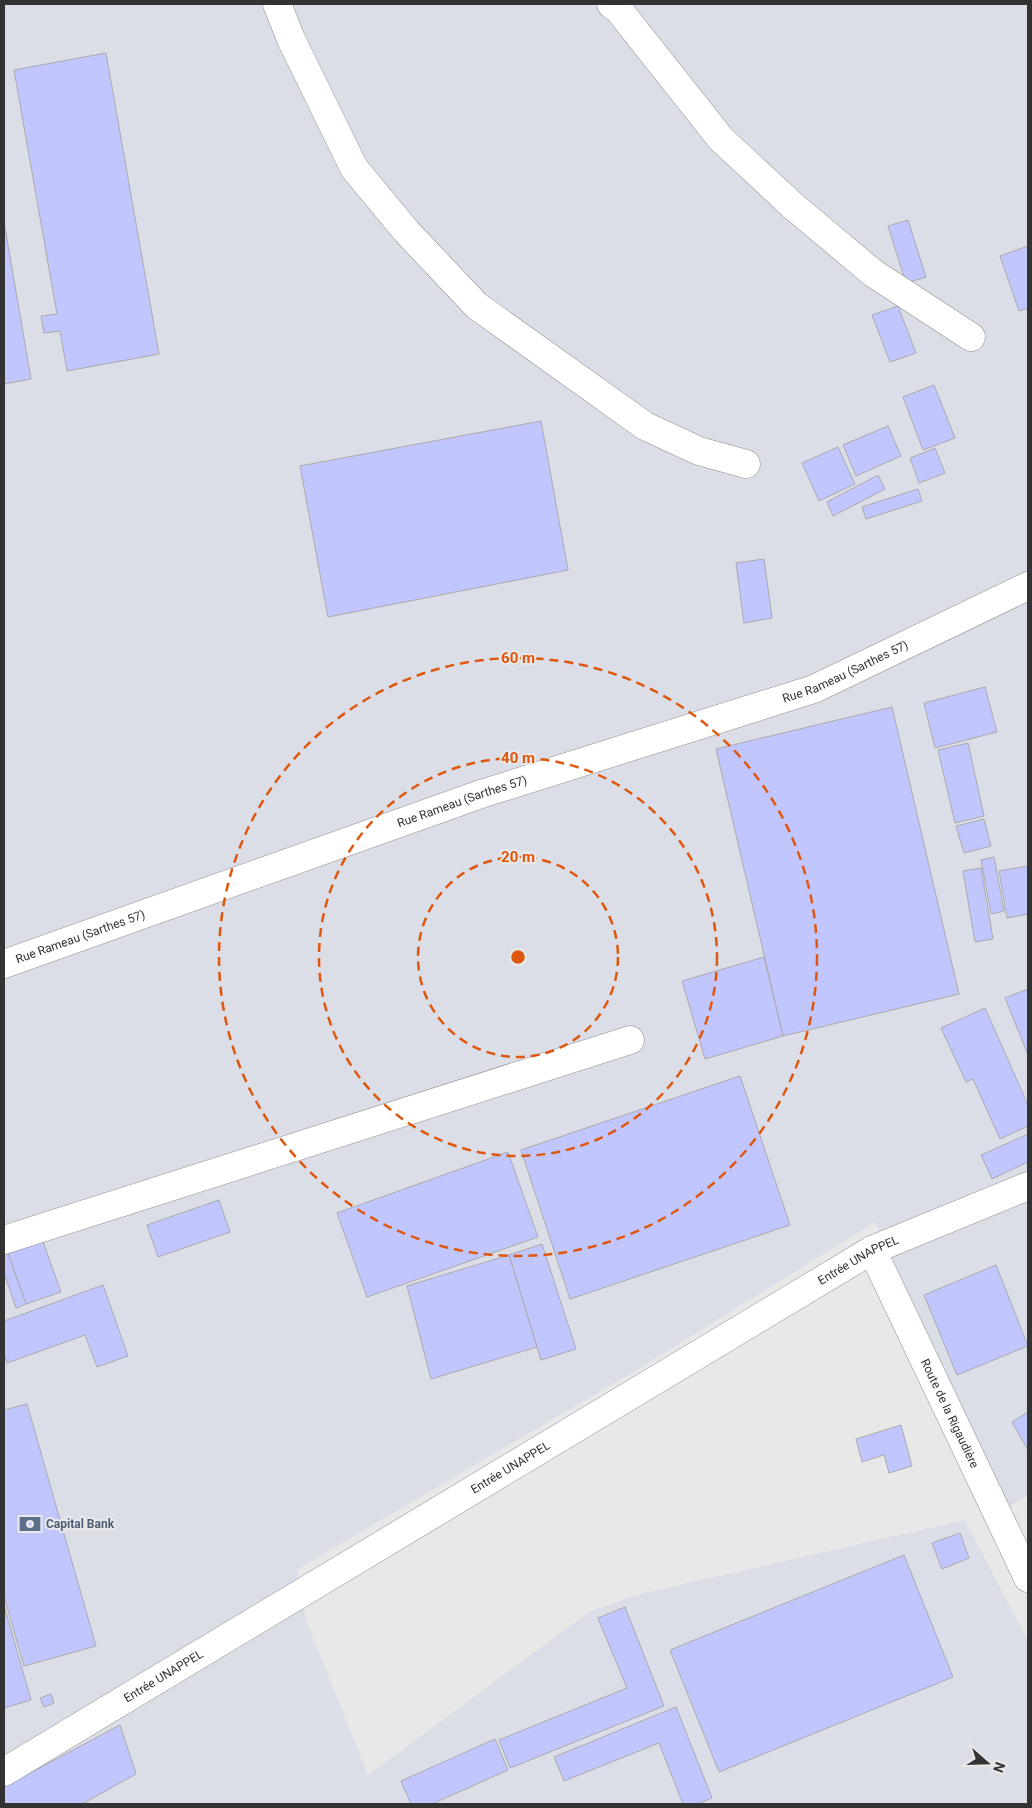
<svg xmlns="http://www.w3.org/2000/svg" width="1032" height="1808" font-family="Roboto,sans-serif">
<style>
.built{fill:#dbdee6}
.building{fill:#c2c6fe;stroke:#aaaaab}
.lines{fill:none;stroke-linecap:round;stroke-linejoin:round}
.minor-casing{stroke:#8e8e8f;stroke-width:29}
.minor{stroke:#fff;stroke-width:28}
.ring{fill:none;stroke:#df570e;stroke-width:2.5;stroke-dasharray:9 6}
.labels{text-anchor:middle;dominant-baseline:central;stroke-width:4;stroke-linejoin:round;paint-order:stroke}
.street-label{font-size:12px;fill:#333;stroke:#e8e8e9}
.service-label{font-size:12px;font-weight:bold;fill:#4e5e75;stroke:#e8e8e9;text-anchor:start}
.centre{fill:#df570e;stroke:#e8e8e9;stroke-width:2.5}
.ring-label{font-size:15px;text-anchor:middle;font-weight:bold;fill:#df570e;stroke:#e8e8e9;stroke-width:4;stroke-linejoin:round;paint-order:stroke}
</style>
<rect width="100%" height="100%" fill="#e8e8e9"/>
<path class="built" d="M 4,4 L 1028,4 L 1028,1495 L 1009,1507 L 875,1222 L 645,1365 L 298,1569 L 306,1621 L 368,1775 L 589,1612 L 640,1594 L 965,1520 L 1028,1641 L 1028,1804 L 4,1804 Z"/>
<g class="building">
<path d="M 106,53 L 159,354 L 67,371 L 60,331 L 44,333 L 41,316 L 57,314 L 14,70 Z"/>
<path d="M 908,220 L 926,277 L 906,283 L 888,226 Z"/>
<path d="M 4,222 L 31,379 L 4,384 Z"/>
<path d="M 1028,246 L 1028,308 L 1019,311 L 1000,256 Z"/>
<path d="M 898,306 L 916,353 L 890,362 L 872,315 Z"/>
<path d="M 934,385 L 955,438 L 923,450 L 903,397 Z"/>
<path d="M 541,421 L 568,570 L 328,617 L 300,466 Z"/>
<path d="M 888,426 L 901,456 L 856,476 L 843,445 Z"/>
<path d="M 838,447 L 855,484 L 819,501 L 802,463 Z"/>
<path d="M 935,448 L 945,473 L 919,483 L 910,458 Z"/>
<path d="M 878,475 L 885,489 L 833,516 L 827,502 Z"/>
<path d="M 918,489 L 922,501 L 866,519 L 862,507 Z"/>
<path d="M 764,559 L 772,618 L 744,623 L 736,563 Z"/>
<path d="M 985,687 L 997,732 L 935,748 L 924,703 Z"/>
<path d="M 892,707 L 959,994 L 783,1036 L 716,749 Z"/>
<path d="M 968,743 L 984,816 L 955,823 L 938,750 Z"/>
<path d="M 984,819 L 991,846 L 964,853 L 956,826 Z"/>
<path d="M 994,857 L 1004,911 L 991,914 L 981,860 Z"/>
<path d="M 1028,866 L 1028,914 L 1007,918 L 999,871 Z"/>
<path d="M 981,868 L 993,939 L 975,942 L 963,871 Z"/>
<path d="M 764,957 L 783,1036 L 705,1059 L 682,981 Z"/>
<path d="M 1028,989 L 1028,1055 L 1005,998 Z"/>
<path d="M 985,1008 L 1028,1105 L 1028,1126 L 1000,1139 L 973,1079 L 966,1082 L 941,1028 Z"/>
<path d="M 740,1076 L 790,1225 L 570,1299 L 521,1150 Z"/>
<path d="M 1028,1134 L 1028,1162 L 992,1179 L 981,1155 Z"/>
<path d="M 508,1152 L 538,1237 L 367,1297 L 337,1213 Z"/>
<path d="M 219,1200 L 230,1232 L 158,1257 L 147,1225 Z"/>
<path d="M 41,1236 L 61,1292 L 26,1304 L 6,1248 Z"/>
<path d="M 542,1244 L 576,1349 L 541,1360 L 509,1255 Z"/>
<path d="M 6,1248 L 26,1304 L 16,1308 L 4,1273 L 4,1249 Z"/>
<path d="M 509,1255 L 537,1347 L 431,1379 L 407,1286 Z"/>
<path d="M 996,1265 L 1028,1346 L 957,1375 L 924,1295 Z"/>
<path d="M 103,1285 L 128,1356 L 97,1367 L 85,1335 L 7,1363 L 4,1354 L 4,1321 Z"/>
<path d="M 27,1404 L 96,1646 L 24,1666 L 4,1596 L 4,1410 Z"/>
<path d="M 1028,1412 L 1028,1450 L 1012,1422 Z"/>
<path d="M 901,1425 L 912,1466 L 889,1473 L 884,1455 L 862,1462 L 856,1439 Z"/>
<path d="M 960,1533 L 969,1558 L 942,1569 L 932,1543 Z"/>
<path d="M 904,1555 L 953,1677 L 719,1772 L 670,1650 Z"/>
<path d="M 4,1605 L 31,1700 L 4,1708 Z"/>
<path d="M 625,1607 L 664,1706 L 510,1768 L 499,1740 L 627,1688 L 598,1618 Z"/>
<path d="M 51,1694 L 54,1703 L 44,1707 L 40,1698 Z"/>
<path d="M 676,1707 L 712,1798 L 697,1804 L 683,1804 L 659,1743 L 564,1781 L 554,1757 Z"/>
<path d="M 120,1725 L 136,1774 L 82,1804 L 4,1804 L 4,1787 Z"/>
<path d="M 495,1739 L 508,1770 L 432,1804 L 411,1804 L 401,1781 Z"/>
</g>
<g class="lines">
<g class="minor-casing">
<g id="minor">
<path d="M 277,4 L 291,39 L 354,168 L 407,232 L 477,306 L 645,426 L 699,451 L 746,464"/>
<path d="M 611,4 L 618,9 L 721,139 L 792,205 L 873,273 L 971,337"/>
<path id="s1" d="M 4,964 L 481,794 L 814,689 L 1028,586"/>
<path d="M 4,1240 L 630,1040"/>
<path id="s2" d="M 872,1250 L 1028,1578"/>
<path id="s3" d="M 4,1772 L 872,1250 L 1028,1186"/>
</g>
</g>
<use href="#minor" class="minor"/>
</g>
<g class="ring">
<circle cx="518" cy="957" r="100"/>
<circle cx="518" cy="957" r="199"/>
<circle cx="518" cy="957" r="299"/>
</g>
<defs>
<g id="bank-bare" transform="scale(1.725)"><path d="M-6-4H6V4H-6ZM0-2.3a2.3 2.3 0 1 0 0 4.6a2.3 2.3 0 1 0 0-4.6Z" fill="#5c6f8a" stroke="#e8e8e9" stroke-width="2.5" paint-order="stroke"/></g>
</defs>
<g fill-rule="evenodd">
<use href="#bank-bare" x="30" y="1524"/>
</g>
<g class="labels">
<g class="street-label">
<text stroke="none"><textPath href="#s1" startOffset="891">Rue Rameau (Sarthes 57)</textPath></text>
<text stroke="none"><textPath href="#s1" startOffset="486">Rue Rameau (Sarthes 57)</textPath></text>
<text stroke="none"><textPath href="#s1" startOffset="81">Rue Rameau (Sarthes 57)</textPath></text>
<text stroke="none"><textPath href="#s3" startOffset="996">Entrée UNAPPEL</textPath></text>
<text stroke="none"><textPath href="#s2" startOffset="181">Route de la Rigaudière</textPath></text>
<text stroke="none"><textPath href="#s3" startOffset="591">Entrée UNAPPEL</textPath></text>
<text stroke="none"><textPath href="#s3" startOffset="186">Entrée UNAPPEL</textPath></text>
</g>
<g class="service-label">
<text x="46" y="1524">Capital Bank</text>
</g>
</g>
<circle cx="518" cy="957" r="8" class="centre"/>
<g class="ring-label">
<text x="518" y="663">60 m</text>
<text x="518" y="763">40 m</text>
<text x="518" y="862">20 m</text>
</g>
<rect width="1032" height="1808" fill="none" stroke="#333333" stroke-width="10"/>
<g transform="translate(987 1763) rotate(110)" stroke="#e8e8e9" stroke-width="4" paint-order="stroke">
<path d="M0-4L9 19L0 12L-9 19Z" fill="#333333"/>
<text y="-8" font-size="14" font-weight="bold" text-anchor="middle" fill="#333333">N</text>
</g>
</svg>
